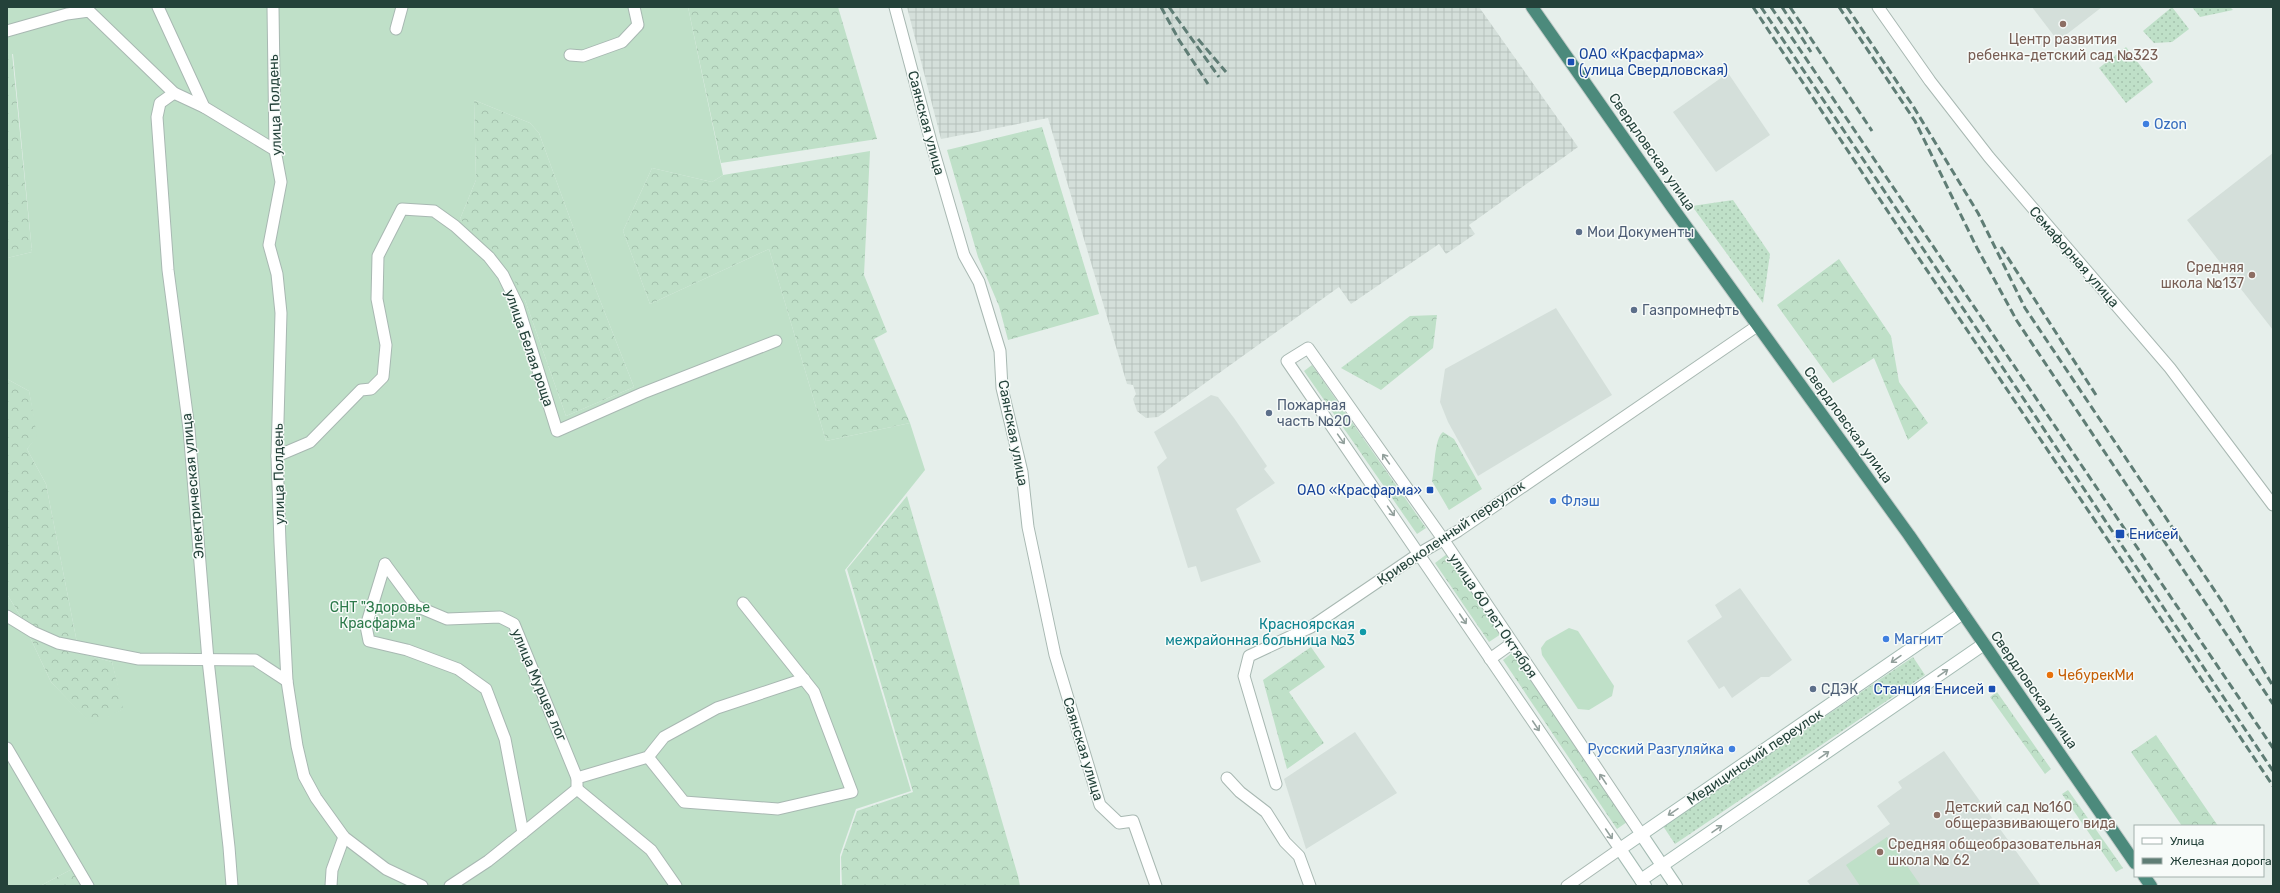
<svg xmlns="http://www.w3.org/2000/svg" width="2280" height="893" font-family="Rubik,sans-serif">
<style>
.built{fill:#d4dfda}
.industrial{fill:url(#industrial-grid)}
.grass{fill:url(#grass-dots)}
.forest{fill:url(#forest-crowns)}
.garden{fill:#bfe0c8;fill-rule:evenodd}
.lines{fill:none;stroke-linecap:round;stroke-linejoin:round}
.minor-casing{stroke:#a8b8b2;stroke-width:13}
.secondary-casing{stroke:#a4bbb3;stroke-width:14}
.trunk-casing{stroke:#c2cac8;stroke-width:14}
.minor{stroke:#fff;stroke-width:11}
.secondary{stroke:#fff;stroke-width:12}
.trunk{stroke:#4c8a7c;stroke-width:12}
.rail{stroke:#5f7d75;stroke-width:3;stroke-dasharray:8 4;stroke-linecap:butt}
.oneway{stroke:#92a09c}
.education-dot{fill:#8d6e63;stroke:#f7fbf9;stroke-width:1.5}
.transit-dot{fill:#1a4fb4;stroke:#f7fbf9;stroke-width:1.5}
.shop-dot{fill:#3f7fe0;stroke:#f7fbf9;stroke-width:1.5}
.service-dot{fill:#5c6f8a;stroke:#f7fbf9;stroke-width:1.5}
.culture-dot{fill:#0f9aa8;stroke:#f7fbf9;stroke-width:1.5}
.food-dot{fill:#e8710a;stroke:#f7fbf9;stroke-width:1.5}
.labels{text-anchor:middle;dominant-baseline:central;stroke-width:3;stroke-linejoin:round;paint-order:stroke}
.education-label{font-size:14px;fill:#785e54;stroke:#f7fbf9;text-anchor:start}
.transit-label{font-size:14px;fill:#164399;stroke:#f7fbf9;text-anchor:start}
.street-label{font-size:14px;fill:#24423a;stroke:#f7fbf9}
.shop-label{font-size:14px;fill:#366cbe;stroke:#f7fbf9;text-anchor:start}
.service-label{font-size:14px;fill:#4e5e75;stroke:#f7fbf9;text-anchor:start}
.park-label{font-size:14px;fill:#2d7a4b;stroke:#f7fbf9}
.culture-label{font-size:14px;fill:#0d838f;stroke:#f7fbf9;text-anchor:end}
.food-label{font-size:14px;fill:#c56008;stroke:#f7fbf9;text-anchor:start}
</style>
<defs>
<pattern id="industrial-grid" width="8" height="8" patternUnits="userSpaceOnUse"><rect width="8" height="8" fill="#d4dfda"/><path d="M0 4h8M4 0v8" fill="none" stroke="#b6c1bc"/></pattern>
<pattern id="grass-dots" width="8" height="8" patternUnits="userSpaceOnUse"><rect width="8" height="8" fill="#bfe0c8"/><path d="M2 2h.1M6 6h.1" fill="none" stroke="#a4c1ad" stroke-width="1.8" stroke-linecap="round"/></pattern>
<pattern id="forest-crowns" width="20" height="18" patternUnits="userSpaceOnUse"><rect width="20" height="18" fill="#bfe0c8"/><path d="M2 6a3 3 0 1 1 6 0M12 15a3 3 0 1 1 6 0" fill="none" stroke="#a4c1ad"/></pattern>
</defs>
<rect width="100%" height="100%" fill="#e6efeb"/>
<g class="built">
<path d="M 2032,7 L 2102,7 L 2058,41 Z"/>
<path d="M 1728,73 L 1770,135 L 1716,172 L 1673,112 Z"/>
<path d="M 2273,153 L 2273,330 L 2187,220 Z"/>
<path d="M 1556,308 L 1612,395 L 1478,476 L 1448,422 L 1440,402 L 1445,369 Z"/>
<path d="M 1211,395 L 1218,397 L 1234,418 L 1267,466 L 1264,469 L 1275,483 L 1236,509 L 1261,562 L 1201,582 L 1196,566 L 1188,568 L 1157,467 L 1167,458 L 1154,432 Z"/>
<path d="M 1740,588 L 1792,660 L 1769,677 L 1761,677 L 1732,698 L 1724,686 L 1719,689 L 1687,641 L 1722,617 L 1715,605 Z"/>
<path d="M 1355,732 L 1397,793 L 1306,849 L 1284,779 Z"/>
<path d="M 1944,751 L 2041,886 L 1811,886 L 1807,881 L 1890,824 L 1877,806 L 1902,788 L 1898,782 Z"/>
</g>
<path class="industrial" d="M 907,7 L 1479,7 L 1578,147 L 1469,225 L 1475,234 L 1446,254 L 1439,244 L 1351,304 L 1339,287 L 1158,417 L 1146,418 L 1137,411 L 1133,399 L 1136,394 L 1133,385 L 1127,384 L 1048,118 L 941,139 Z"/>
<g class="grass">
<path d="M 2172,7 L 2189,29 L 2172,42 L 2154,43 L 2143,31 Z"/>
<path d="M 2192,7 L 2230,7 L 2233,10 L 2200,17 Z"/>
<path d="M 2126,47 L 2153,82 L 2126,103 L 2099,68 Z"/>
<path d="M 1733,200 L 1770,254 L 1763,303 L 1692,206 Z"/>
<path d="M 1913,657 L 1925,675 L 1675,844 L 1663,826 Z"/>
</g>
<g class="forest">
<path d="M 688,7 L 838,7 L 877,139 L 721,163 Z"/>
<path d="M 12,53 L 32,252 L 7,258 L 7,55 Z"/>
<path d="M 474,100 L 530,123 L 539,133 L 596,290 L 634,387 L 566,416 L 525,300 L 460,219 L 476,180 Z"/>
<path d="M 1042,127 L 1099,314 L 1008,340 L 999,306 L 978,257 L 947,150 Z"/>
<path d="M 870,151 L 864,275 L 887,332 L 874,339 L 910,423 L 826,441 L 769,249 L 650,304 L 623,231 L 652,168 L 712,182 L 723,175 Z"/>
<path d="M 1839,259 L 1891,336 L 1899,382 L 1928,423 L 1908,440 L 1874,358 L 1833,383 L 1777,305 Z"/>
<path d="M 1437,315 L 1433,348 L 1381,390 L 1341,368 L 1410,316 Z"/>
<path d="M 1312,365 L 1426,528 L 1417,534 L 1304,371 Z"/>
<path d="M 7,379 L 29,391 L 38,436 L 27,449 L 46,484 L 79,653 L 112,662 L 124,709 L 92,725 L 51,682 L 19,614 L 7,594 Z"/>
<path d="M 1443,432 L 1454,439 L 1482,489 L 1449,510 L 1432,481 C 1435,468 1434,439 1443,432 Z"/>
<path d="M 907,496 L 1018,876 L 1020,886 L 842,886 L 841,857 L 857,811 L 913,792 L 847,569 Z"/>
<path d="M 1447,554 L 1501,634 L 1489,642 L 1435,563 Z"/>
<path d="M 1311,647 L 1325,667 L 1289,692 L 1324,743 L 1287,769 L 1263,680 Z"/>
<path d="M 1512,653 L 1627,822 L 1617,829 L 1503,660 Z"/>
<path d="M 1997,692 L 2051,769 L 2045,774 L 1990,697 Z"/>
<path d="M 2156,735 L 2218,826 L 2182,826 L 2131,752 Z"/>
<path d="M 2068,790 L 2123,868 L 2116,872 L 2062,794 Z"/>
<path d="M 74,868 L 84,886 L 40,886 Z"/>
</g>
<g class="garden">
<path d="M 7,7 L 688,7 L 723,175 L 712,182 L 652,168 L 623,231 L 650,304 L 769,249 L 826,441 L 910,423 L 925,470 L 845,570 L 911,791 L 856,809 L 840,855 L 840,886 L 84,886 L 74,868 L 40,886 L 7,886 L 7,594 L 19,614 L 51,682 L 92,724 L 123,709 L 112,662 L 79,653 L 46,484 L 27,449 L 37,436 L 29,391 L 7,379 L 7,258 L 32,252 L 13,54 L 7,55 ZM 474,100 L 530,123 L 539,133 L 596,290 L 634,387 L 566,416 L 525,300 L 502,258 L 460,219 L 476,180 Z"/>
<path d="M 1569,628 L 1578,631 L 1614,686 L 1612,696 L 1589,710 L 1578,709 L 1542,655 L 1541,648 L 1546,641 Z"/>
<path d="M 1887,837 L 1921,886 L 1860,886 L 1846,865 Z"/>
</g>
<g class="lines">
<g class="minor-casing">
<g id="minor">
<path d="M 158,7 L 204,107 L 275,150"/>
<path d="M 273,7 L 275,150 L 281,182 L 269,245 L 277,274 L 281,313 L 277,456 L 280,543 L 287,681 L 297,746 L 304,776 L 316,798 L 344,837 L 386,869 L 422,886"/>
<path d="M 895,7 L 931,142 L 964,255 L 979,282 L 1000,351 L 1002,388 L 1022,472 L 1028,527 L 1055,655 L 1100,805 L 1119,823 L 1133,821 L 1156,886"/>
<path d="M 1878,7 L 1930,81 L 1989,157 L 2170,368 L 2273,505"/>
<path d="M 396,29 L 402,7"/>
<path d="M 7,31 L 67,14 L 89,11 L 174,93 L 204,107"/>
<path d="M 570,55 L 583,56 L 622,42 L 638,25 L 634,7"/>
<path d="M 174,93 L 160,103 L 157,117 L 168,270 L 189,429 L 208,660 L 229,847 L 232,886"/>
<path d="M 277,456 L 310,442 L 361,390 L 371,389 L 383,377 L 386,345 L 377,299 L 378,256 L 402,209 L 434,211 L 455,226 L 489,257 L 503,275 L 518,306 L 557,431 L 643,393 L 776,341"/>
<path d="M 385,564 L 366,626 L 369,641 L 407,650 L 458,669 L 486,689 L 505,739 L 523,833 L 488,861 L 450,886"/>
<path d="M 385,564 L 416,606 L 447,619 L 500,617 L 514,624 L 577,778"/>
<path d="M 7,616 L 33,632 L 58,643 L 139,659 L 255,660 L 287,681"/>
<path d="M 1490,659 L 1511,644"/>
<path d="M 7,748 L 88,886"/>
<path d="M 648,757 L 684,802 L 778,809 L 852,792 L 814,692 L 743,603"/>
<path d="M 1227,778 L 1240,792 L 1266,812 L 1285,842 L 1299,856 L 1310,886"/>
<path d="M 1276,784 L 1244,676 L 1249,656 L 1311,627 L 1420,553 L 1458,531 L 1757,326"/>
<path d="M 577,789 L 651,850 L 676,886"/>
<path d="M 523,833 L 577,789 L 577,778 L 648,757 L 664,737 L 717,708 L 804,679"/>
<path d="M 331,886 L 332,870 L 344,837"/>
<path d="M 1567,886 L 1620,849 L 1287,361 L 1308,348 L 1443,539 L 1641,834"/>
</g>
</g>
<g class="secondary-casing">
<g id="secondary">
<path d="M 1641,834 L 1676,886"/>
<path d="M 1641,880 L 1984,644"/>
<path d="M 1645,886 L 1620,849 L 1963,613"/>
</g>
</g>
<g class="trunk-casing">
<g id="trunk">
<path d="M 1532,7 L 1672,207 L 1909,535 L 2135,863"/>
<path d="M 2144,876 L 2151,886"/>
</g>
</g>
<use href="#minor" class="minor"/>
<use href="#secondary" class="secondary"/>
<use href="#trunk" class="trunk"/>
<g class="rail">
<path d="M 1161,7 L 1179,40 L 1208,84"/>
<path d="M 1169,7 L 1219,77"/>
<path d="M 1753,7 L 1908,242 L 2273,786"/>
<path d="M 1761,7 L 2273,771"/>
<path d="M 1771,7 L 2273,748"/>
<path d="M 1782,7 L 1811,52"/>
<path d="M 1790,7 L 1872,131"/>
<path d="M 1839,7 L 1915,121 L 1977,248 L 2017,321 L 2273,704"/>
<path d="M 1847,7 L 1913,106 L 1978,213 L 2025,308 L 2225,606 L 2273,686"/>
<path d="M 1198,39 L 1226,72"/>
<path d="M 2001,247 L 2096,395"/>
</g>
</g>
<defs><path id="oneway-shaft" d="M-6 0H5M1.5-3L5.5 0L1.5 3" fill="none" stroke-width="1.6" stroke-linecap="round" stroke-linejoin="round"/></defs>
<g class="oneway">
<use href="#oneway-shaft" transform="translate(1341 439) rotate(55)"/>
<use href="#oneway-shaft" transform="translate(1386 459) rotate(-125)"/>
<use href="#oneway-shaft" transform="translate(1391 511) rotate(55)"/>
<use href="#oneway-shaft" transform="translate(1463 619) rotate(56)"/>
<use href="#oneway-shaft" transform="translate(1896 659) rotate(145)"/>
<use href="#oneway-shaft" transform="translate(1943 673) rotate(-35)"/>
<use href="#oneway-shaft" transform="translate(1536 726) rotate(56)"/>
<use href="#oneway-shaft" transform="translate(1824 755) rotate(-35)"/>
<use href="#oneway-shaft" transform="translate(1603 779) rotate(-124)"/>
<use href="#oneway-shaft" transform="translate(1673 812) rotate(146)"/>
<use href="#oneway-shaft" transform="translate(1717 829) rotate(-35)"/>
<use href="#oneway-shaft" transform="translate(1609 834) rotate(56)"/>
</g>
<g class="education-dot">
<circle cx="2063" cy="24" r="4"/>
<circle cx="2252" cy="275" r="4"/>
<circle cx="1937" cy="815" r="4"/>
<circle cx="1880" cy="852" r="4"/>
</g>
<g class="transit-dot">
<rect x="1567" y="58" width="8" height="8" rx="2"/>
<rect x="1426" y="486" width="8" height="8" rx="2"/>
<rect x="2115" y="529" width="10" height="10" rx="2"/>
<rect x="1988" y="685" width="8" height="8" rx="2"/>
</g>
<g class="shop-dot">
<circle cx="2146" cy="124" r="4"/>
<circle cx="1553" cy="501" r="4"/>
<circle cx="1886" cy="639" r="4"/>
<circle cx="1732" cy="749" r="4"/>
</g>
<g class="service-dot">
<circle cx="1579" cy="232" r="4"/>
<circle cx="1634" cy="310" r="4"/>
<circle cx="1269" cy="413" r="4"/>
<circle cx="1813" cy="689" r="4"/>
</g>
<circle class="culture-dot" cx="1363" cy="632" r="4"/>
<circle class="food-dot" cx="2050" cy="675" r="4"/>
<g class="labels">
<g class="education-label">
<text x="2063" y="39" text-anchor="middle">Центр развития<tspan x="2063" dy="16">ребенка-детский сад №323</tspan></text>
<text x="2244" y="267" text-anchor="end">Средняя<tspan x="2244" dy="16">школа №137</tspan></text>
<text x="1945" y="807">Детский сад №160<tspan x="1945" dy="16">общеразвивающего вида</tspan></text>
<text x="1888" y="844">Средняя общеобразовательная<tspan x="1888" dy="16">школа № 62</tspan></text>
</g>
<g class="transit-label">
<text x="1579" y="54">ОАО «Красфарма»<tspan x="1579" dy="16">(улица Свердловская)</tspan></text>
<text x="1422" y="490" text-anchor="end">ОАО «Красфарма»</text>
<text x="2129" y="534">Енисей</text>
<text x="1984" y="689" text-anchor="end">Станция Енисей</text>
</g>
<g class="street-label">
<text transform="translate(275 105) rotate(-92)">улица Полдень</text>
<text transform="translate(926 123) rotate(75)">Саянская улица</text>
<text transform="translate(1652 152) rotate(55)">Свердловская улица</text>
<text transform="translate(2074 257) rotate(49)">Семафорная улица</text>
<text transform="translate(529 348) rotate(71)">улица Белая роща</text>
<text transform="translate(1848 425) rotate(54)">Свердловская улица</text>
<text transform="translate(1013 433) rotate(79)">Саянская улица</text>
<text transform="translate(279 474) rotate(-91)">улица Полдень</text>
<text transform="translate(193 486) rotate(-95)">Электрическая улица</text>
<text transform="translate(1451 533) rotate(-34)">Кривоколенный переулок</text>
<text transform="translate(1493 616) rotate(56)">улица 60 лет Октября</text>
<text transform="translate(539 685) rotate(67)">улица Мурцев лог</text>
<text transform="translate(2034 690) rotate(55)">Свердловская улица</text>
<text transform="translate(1083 749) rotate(73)">Саянская улица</text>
<text transform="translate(1755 757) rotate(-34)">Медицинский переулок</text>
</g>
<g class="shop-label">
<text x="2154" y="124">Ozon</text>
<text x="1561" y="501">Флэш</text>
<text x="1894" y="639">Магнит</text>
<text x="1724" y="749" text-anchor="end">Русский Разгуляйка</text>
</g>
<g class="service-label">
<text x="1587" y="232">Мои Документы</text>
<text x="1642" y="310">Газпромнефть</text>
<text x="1277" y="405">Пожарная<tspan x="1277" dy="16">часть №20</tspan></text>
<text x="1821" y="689">СДЭК</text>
</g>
<g class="park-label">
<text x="380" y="607">СНТ "Здоровье<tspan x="380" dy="16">Красфарма"</tspan></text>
</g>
<g class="culture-label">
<text x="1355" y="624">Красноярская<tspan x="1355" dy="16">межрайонная больница №3</tspan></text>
</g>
<g class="food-label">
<text x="2058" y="675">ЧебурекМи</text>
</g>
</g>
<rect width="2280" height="893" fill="none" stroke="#24423a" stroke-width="16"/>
<rect x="2134" y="825" width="130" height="52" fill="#f7fbf9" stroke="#a3b1ad"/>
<rect x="2142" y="838" width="20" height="6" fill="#ffffff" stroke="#a3b1ad"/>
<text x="2170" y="845" font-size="12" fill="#24423a">Улица</text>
<rect x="2142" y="858" width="20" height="6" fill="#5f7d75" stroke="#a3b1ad"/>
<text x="2170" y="865" font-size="12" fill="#24423a">Железная дорога</text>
</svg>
